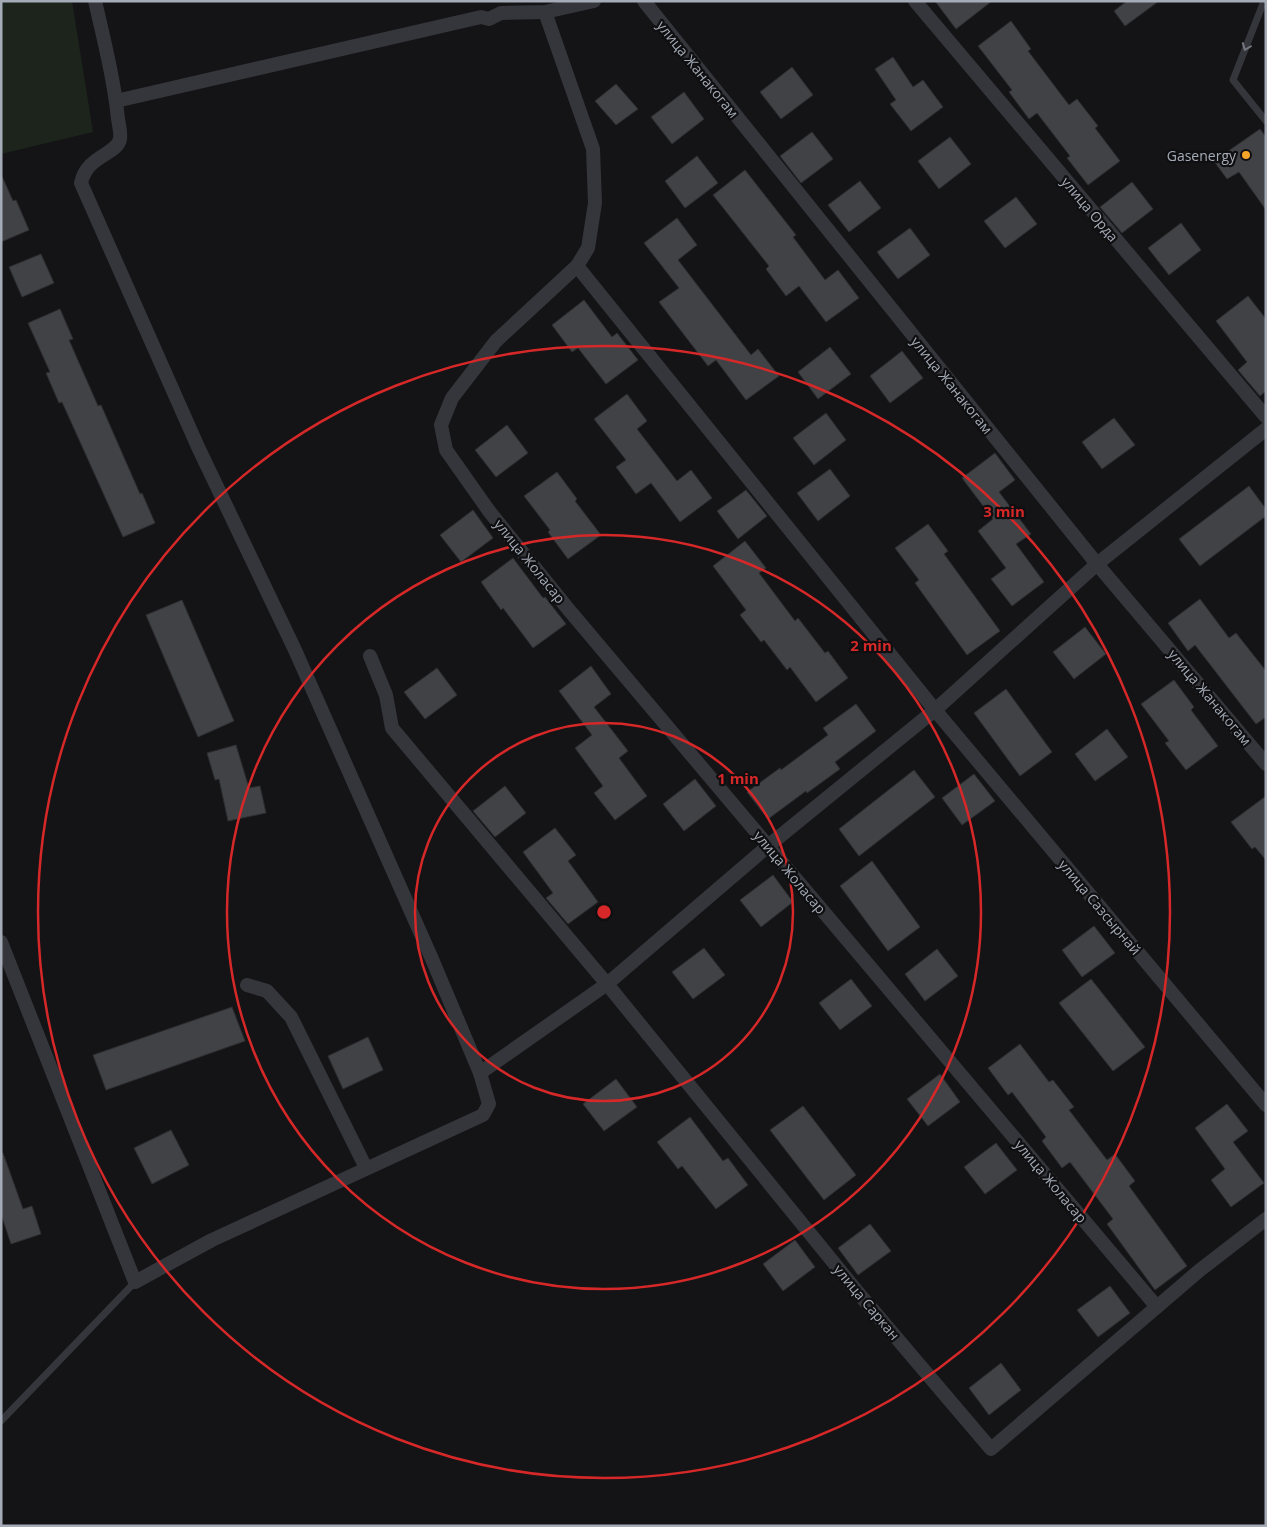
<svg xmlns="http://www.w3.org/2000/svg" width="1267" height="1527" font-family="'Open Sans',sans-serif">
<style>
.green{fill:#1c241c}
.building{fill:#404246;stroke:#2e2e32}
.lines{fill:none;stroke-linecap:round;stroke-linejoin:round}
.lane{stroke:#35363b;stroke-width:7}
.street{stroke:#35363b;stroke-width:14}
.oneway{stroke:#73777f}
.ring{fill:none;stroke:#d62828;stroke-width:2.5}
.poi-dot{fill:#f7a52a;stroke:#0f0f11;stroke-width:2}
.labels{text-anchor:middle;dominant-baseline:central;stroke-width:4.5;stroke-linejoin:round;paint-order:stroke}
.street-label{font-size:14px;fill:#a5acb7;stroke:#0f0f11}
.poi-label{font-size:14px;fill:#a5acb7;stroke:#0f0f11;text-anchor:end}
.centre{fill:#d62828;stroke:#0f0f11;stroke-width:2.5}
.ring-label{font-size:15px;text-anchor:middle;font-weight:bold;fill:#d62828;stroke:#0f0f11;stroke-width:4.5;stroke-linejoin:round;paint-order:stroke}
</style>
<rect width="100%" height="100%" fill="#141416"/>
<path class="green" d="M 1,1 L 72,1 L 93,132 L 1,154 Z"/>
<g class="building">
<path d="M 935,1 L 992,1 L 956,29 Z"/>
<path d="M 1127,1 L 1159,1 L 1125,26 L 1114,11 Z"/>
<path d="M 1011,21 L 1031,49 L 1028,51 L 1069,105 L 1077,99 L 1098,126 L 1095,128 L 1120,161 L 1088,185 L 1067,158 L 1070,156 L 1037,113 L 1029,119 L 1009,92 L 1012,90 L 978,46 Z"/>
<path d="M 893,57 L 913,87 L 923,80 L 943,107 L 911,131 L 890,104 L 896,100 L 875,69 Z"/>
<path d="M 792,67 L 813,95 L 781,119 L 760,92 Z"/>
<path d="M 616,84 L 638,109 L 616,125 L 595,101 Z"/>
<path d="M 684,92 L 704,119 L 672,144 L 651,117 Z"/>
<path d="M 1260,129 L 1266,137 L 1266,210 L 1239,172 L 1227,179 L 1214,161 Z"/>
<path d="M 812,132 L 833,159 L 801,183 L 780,156 Z"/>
<path d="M 950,137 L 971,164 L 939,189 L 918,161 Z"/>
<path d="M 697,156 L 718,183 L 685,208 L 665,181 Z"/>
<path d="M 745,170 L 796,235 L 793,237 L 825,280 L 838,270 L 859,298 L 826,322 L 799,286 L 786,296 L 766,269 L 769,266 L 713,195 Z"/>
<path d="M 1,174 L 13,201 L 16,200 L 29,230 L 1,242 Z"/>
<path d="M 860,181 L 881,208 L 849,232 L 828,205 Z"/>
<path d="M 1132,182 L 1153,209 L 1122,233 L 1100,207 Z"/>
<path d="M 1016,197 L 1037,224 L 1005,248 L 984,221 Z"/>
<path d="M 677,218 L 697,245 L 678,260 L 751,355 L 758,349 L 779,376 L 746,400 L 716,360 L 708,366 L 659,302 L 679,288 L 644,243 Z"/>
<path d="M 1181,223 L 1201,250 L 1169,275 L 1148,248 Z"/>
<path d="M 910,228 L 930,255 L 898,279 L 877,252 Z"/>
<path d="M 41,254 L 54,283 L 22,297 L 9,267 Z"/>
<path d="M 1248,296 L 1266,319 L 1266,391 L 1260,396 L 1238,370 L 1247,362 L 1216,321 Z"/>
<path d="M 584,300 L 612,337 L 617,333 L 638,360 L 606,384 L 578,348 L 572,352 L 552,325 Z"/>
<path d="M 60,309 L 73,339 L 69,340 L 98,406 L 101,405 L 140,494 L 142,493 L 155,523 L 123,537 L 62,402 L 59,403 L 46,373 L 50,372 L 28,323 Z"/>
<path d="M 830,347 L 851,374 L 818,399 L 798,372 Z"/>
<path d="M 902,351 L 923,378 L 890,403 L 870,376 Z"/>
<path d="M 627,394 L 647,421 L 637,429 L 677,481 L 691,470 L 712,498 L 680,522 L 651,483 L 636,494 L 616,467 L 626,460 L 594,419 Z"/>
<path d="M 826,413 L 846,440 L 814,465 L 793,438 Z"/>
<path d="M 1114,418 L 1135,445 L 1102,469 L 1082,442 Z"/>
<path d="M 507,425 L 528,453 L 496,477 L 475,450 Z"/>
<path d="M 995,453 L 1015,480 L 999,492 L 1031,534 L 1016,544 L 1044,582 L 1012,606 L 991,579 L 1006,568 L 978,531 L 993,519 L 962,478 Z"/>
<path d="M 830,469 L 850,496 L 818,521 L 797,493 Z"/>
<path d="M 557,472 L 577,499 L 575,501 L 601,535 L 568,559 L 548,532 L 550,530 L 524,496 Z"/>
<path d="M 1249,486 L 1266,509 L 1266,516 L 1200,566 L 1179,539 Z"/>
<path d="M 746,490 L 767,516 L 738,539 L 717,511 Z"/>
<path d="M 473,510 L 493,538 L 461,562 L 440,535 Z"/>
<path d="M 928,524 L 948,551 L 944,554 L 1000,631 L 967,655 L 915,583 L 919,580 L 895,548 Z"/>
<path d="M 745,541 L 766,568 L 759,573 L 795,621 L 798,618 L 825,653 L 828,651 L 848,678 L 816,702 L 790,667 L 787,670 L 764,640 L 761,642 L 740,615 L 746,610 L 713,566 Z"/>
<path d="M 513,558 L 543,598 L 545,597 L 566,624 L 533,648 L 503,608 L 501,610 L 481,582 Z"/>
<path d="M 1200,599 L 1229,638 L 1236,633 L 1266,671 L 1266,717 L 1256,724 L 1195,645 L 1188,651 L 1168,623 Z"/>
<path d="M 182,600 L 234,721 L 198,737 L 146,615 Z"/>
<path d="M 1085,627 L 1106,654 L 1074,679 L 1053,652 Z"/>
<path d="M 591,666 L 611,694 L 594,707 L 628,751 L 619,758 L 647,796 L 615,820 L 594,793 L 603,786 L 575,748 L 592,735 L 559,691 Z"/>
<path d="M 437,668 L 457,695 L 425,719 L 404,692 Z"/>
<path d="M 1174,680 L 1194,707 L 1191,710 L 1218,746 L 1186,770 L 1165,743 L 1169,741 L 1141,704 Z"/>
<path d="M 1006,689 L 1052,752 L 1020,776 L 974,713 Z"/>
<path d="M 856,704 L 876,731 L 835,762 L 840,769 L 807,793 L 806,791 L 768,819 L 747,792 L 780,768 L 781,770 L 828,735 L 823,728 Z"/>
<path d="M 1107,729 L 1128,757 L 1095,781 L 1075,754 Z"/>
<path d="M 236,745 L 249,788 L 260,786 L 266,813 L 228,821 L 219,779 L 215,780 L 207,753 Z"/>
<path d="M 914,770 L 935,797 L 859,856 L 839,829 Z"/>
<path d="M 974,774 L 995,801 L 962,825 L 942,798 Z"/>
<path d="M 695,779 L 716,806 L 684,831 L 663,804 Z"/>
<path d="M 505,786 L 526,813 L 495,837 L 473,811 Z"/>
<path d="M 1266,796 L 1266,860 L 1255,847 L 1252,849 L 1231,822 Z"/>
<path d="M 555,828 L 576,855 L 568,861 L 598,902 L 568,924 L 546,898 L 553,893 L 523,852 Z"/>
<path d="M 872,861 L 920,927 L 888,951 L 840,886 Z"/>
<path d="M 773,875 L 793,902 L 761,927 L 740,900 Z"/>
<path d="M 1094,926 L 1115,953 L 1082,977 L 1062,950 Z"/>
<path d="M 704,948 L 725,975 L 693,999 L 672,972 Z"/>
<path d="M 937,949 L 958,976 L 925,1001 L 905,974 Z"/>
<path d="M 851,979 L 872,1006 L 840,1030 L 819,1003 Z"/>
<path d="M 1091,979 L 1145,1047 L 1113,1071 L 1059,1003 Z"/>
<path d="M 232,1007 L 245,1041 L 106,1090 L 93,1055 Z"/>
<path d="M 368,1037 L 383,1070 L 343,1089 L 328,1056 Z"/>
<path d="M 1020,1044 L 1049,1082 L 1053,1080 L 1074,1107 L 1069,1110 L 1107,1160 L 1115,1154 L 1135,1181 L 1129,1186 L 1187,1266 L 1155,1290 L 1107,1224 L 1113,1219 L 1070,1162 L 1062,1168 L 1042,1141 L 1046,1137 L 1012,1092 L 1008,1095 L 988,1068 Z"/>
<path d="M 940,1074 L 960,1102 L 928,1126 L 907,1099 Z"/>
<path d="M 616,1079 L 637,1107 L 604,1131 L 583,1104 Z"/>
<path d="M 1227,1104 L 1248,1131 L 1233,1142 L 1264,1183 L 1231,1207 L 1211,1180 L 1225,1169 L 1195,1128 Z"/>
<path d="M 803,1106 L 856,1175 L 824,1200 L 770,1130 Z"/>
<path d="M 690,1117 L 723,1161 L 728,1158 L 748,1185 L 716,1209 L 682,1166 L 678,1169 L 657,1142 Z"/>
<path d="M 171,1130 L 189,1165 L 152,1184 L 134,1148 Z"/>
<path d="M 996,1143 L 1017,1170 L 985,1194 L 964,1167 Z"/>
<path d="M 1,1153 L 3,1153 L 23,1209 L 32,1206 L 41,1234 L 11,1244 L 1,1214 Z"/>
<path d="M 870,1224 L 891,1251 L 858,1275 L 838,1248 Z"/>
<path d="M 795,1240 L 815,1267 L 783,1291 L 763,1264 Z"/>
<path d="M 1110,1286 L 1130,1313 L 1098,1337 L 1077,1310 Z"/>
<path d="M 1001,1363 L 1021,1390 L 989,1415 L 969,1388 Z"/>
</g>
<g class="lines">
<g class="lane">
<path d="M 1264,1 L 1233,80 L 1266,121"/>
<path d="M 1,1421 L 135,1282"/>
</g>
<g class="street">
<path d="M 95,1 C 104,40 114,80 118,119 C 119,125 121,133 120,139 C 117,155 87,155 81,183 L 198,447 L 295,650 L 432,959 L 480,1073 L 607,984 L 768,846 L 935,710 L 1097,564 L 1266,429"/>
<path d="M 644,1 L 1097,564 L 1266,764"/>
<path d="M 915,1 L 1266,417"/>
<path d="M 545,12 L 593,149 L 595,203 L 588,248 L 577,266 L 496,341 L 452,398 L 441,425 L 446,450 L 489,511 L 569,610 L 1157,1307"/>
<path d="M 116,101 L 481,17 L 489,19 L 501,13 L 545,12 L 594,1"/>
<path d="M 577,266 L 935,710 L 1266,1105"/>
<path d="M 370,656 L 386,695 L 392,728 L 607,984 L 860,1295 L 991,1449 L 1200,1270 L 1266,1219"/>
<path d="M 1,942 L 135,1282 L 212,1240 L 483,1115 L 489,1104 L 480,1073"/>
<path d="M 247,985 L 267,991 L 291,1017 L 366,1168"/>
</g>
</g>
<defs><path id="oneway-chevron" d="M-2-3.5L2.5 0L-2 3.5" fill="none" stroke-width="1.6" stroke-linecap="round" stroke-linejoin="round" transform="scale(1.25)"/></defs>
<use class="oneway" href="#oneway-chevron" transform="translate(1246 47) rotate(111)"/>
<g class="ring">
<circle cx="604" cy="912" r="189"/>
<circle cx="604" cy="912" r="377"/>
<circle cx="604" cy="912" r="566"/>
</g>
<circle class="poi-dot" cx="1246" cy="155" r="5"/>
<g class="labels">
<g class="street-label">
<text transform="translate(698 69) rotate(51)">улица Жанакогам</text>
<text transform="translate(1090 209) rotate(50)">улица Орда</text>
<text transform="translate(952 385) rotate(51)">улица Жанакогам</text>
<text transform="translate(530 561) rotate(51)">улица Жоласар</text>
<text transform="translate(1210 697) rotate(50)">улица Жанакогам</text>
<text transform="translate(790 872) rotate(50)">улица Жоласар</text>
<text transform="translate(1100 907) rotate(50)">улица Сазсырнай</text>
<text transform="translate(1051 1181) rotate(50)">улица Жоласар</text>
<text transform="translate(867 1302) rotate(50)">улица Саркан</text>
</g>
<g class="poi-label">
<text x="1236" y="155">Gasenergy</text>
</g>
</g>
<circle cx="604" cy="912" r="8" class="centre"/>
<g class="ring-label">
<text x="1004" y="517">3 min</text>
<text x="871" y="651">2 min</text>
<text x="738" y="784">1 min</text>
</g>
<rect width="1267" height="1527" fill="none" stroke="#a5acb7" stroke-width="5"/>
</svg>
